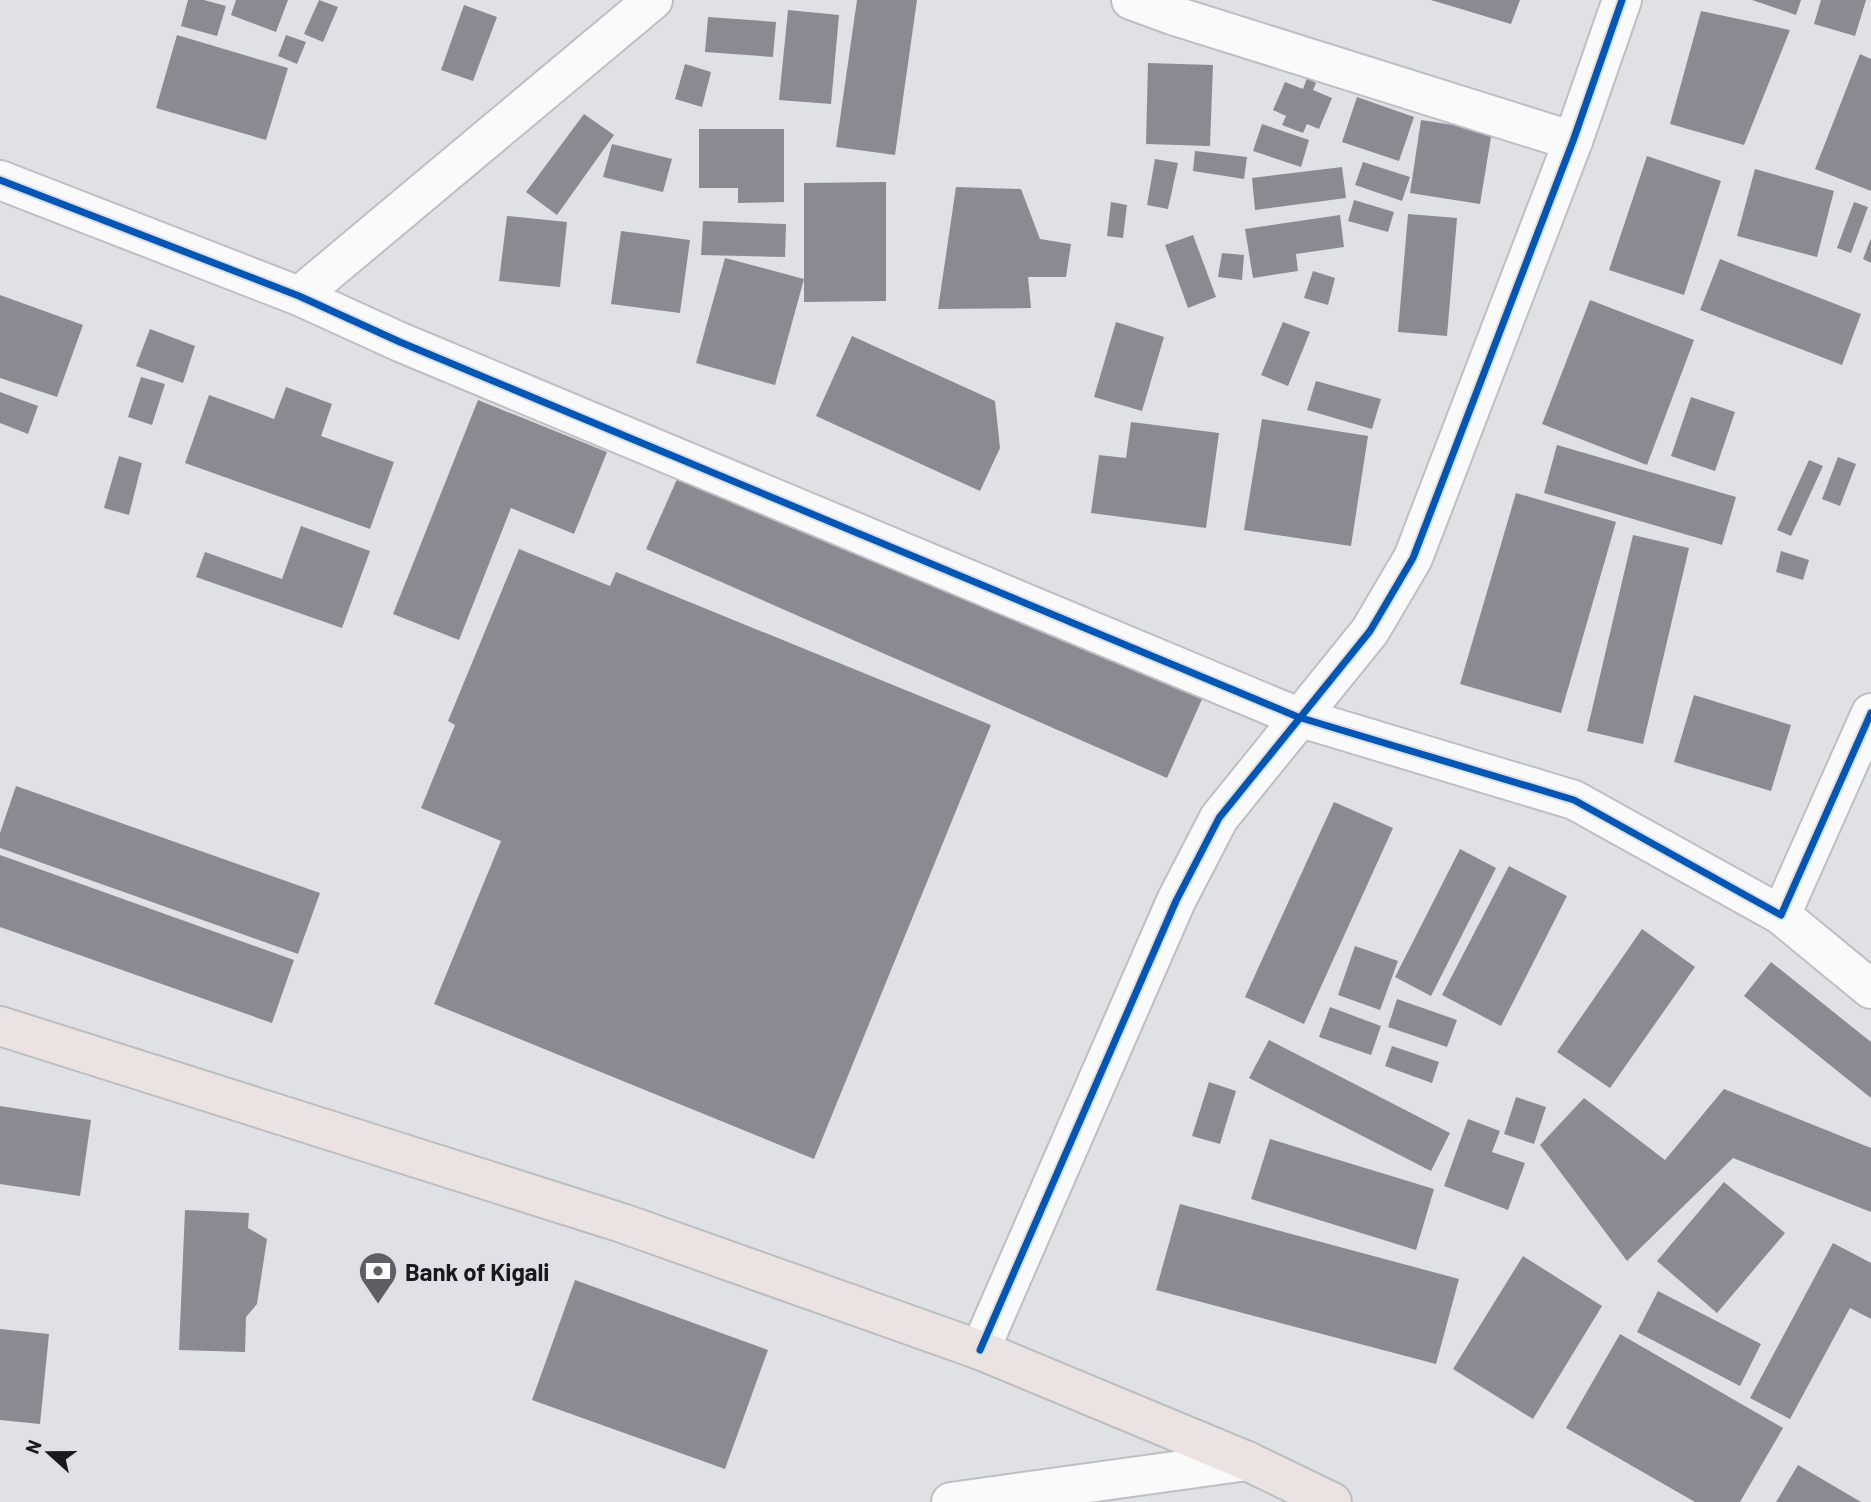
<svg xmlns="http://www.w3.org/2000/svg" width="1871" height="1502" font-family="Barlow,sans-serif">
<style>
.building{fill:#8b8a92}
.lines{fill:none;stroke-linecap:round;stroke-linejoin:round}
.minor-casing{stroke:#bebfc2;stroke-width:42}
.major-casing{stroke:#bdbebf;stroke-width:42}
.minor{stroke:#fafafb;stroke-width:38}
.major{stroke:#eae3e2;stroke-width:38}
.cycleway-casing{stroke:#dee0e7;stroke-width:11}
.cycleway{stroke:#0057b8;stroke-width:7}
.labels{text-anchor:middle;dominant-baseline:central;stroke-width:7;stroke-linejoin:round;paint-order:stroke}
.poi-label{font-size:24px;font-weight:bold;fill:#18191b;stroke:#dee0e7;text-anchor:start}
</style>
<rect width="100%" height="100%" fill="#e0e1e5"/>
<g class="building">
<path d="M 188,0 L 204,0 L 226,6 L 217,36 L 181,26 Z"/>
<path d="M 236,0 L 288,0 L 276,32 L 231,15 Z"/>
<path d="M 319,0 L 338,7 L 323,42 L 304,34 Z"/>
<path d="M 857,0 L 917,0 L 895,155 L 836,147 Z"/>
<path d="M 1431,0 L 1520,0 L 1511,24 Z"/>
<path d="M 1752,0 L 1801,0 L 1796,15 Z"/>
<path d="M 1821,0 L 1866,0 L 1855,36 L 1814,24 Z"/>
<path d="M 464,5 L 497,17 L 473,81 L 441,70 Z"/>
<path d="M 788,10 L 839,15 L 831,104 L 779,100 Z"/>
<path d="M 1701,11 L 1790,30 L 1744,145 L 1670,124 Z"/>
<path d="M 708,17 L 776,22 L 773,57 L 705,52 Z"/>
<path d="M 177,35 L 288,68 L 266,140 L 156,108 Z"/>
<path d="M 286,35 L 306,42 L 297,64 L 278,56 Z"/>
<path d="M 1860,54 L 1871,59 L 1871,191 L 1815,169 Z"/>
<path d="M 1148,63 L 1213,65 L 1210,146 L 1146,144 Z"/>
<path d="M 685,64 L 711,72 L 702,107 L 675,99 Z"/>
<path d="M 1307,78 L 1316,83 L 1313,90 L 1332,98 L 1319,129 L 1307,124 L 1303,133 L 1282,125 L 1286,116 L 1273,110 L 1285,82 L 1303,89 Z"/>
<path d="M 1357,97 L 1414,117 L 1399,161 L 1342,142 Z"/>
<path d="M 584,114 L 614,135 L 557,215 L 526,192 Z"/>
<path d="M 1421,120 L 1492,131 L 1480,204 L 1410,193 Z"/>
<path d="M 1262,124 L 1309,140 L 1301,167 L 1253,151 Z"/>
<path d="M 699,129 L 784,129 L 784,202 L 738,203 L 738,188 L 699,188 Z"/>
<path d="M 612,144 L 672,159 L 663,192 L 603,177 Z"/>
<path d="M 1195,151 L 1247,157 L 1244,179 L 1193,171 Z"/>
<path d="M 1647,156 L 1721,181 L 1684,295 L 1609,270 Z"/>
<path d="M 1155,159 L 1178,163 L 1168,209 L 1147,205 Z"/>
<path d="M 1363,162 L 1410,177 L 1402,201 L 1355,185 Z"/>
<path d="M 1342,167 L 1346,198 L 1255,210 L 1252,178 Z"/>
<path d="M 1755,169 L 1834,191 L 1817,257 L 1737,236 Z"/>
<path d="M 886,182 L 886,301 L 804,302 L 804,183 Z"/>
<path d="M 956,187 L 1021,189 L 1040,239 L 1071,244 L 1066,277 L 1028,277 L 1031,308 L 938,309 Z"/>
<path d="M 1354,200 L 1394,212 L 1388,232 L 1348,221 Z"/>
<path d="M 1111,202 L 1127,205 L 1123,238 L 1107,236 Z"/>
<path d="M 1854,202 L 1868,207 L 1851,253 L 1837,248 Z"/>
<path d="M 1408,214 L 1457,218 L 1447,336 L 1398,332 Z"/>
<path d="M 1340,215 L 1344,247 L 1296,254 L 1298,271 L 1253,278 L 1245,229 Z"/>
<path d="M 507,216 L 567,222 L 560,287 L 499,281 Z"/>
<path d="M 703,221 L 786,224 L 785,257 L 701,255 Z"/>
<path d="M 621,231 L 690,240 L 680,313 L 611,304 Z"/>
<path d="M 1193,235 L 1216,297 L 1188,308 L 1165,245 Z"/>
<path d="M 1871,238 L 1871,263 L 1863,259 Z"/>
<path d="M 1222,253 L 1244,255 L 1242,280 L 1218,277 Z"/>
<path d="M 725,258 L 804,279 L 775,385 L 696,363 Z"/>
<path d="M 1720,259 L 1861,314 L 1842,365 L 1700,310 Z"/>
<path d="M 1313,271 L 1335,278 L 1328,305 L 1304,298 Z"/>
<path d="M 0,295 L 83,325 L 57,397 L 0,378 Z"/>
<path d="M 1590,300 L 1694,340 L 1647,465 L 1542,424 Z"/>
<path d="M 1116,322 L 1164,337 L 1142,411 L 1094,397 Z"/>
<path d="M 1283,322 L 1310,332 L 1288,386 L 1261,375 Z"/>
<path d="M 150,329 L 195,346 L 183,383 L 136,366 Z"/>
<path d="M 852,336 L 995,401 L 1000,448 L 980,491 L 816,416 Z"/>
<path d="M 141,377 L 165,384 L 152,425 L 128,417 Z"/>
<path d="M 1316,381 L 1381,399 L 1372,429 L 1307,410 Z"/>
<path d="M 286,387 L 332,404 L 321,436 L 394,462 L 370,529 L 185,463 L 209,395 L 274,419 Z"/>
<path d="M 0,392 L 38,406 L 28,434 L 0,423 Z"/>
<path d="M 1691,397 L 1735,412 L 1715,471 L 1671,456 Z"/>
<path d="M 478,400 L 607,452 L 574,534 L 511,508 L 459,640 L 393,614 Z"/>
<path d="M 1262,419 L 1368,436 L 1351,546 L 1244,530 Z"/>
<path d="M 1131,422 L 1219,433 L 1206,528 L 1091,513 L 1099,455 L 1126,458 Z"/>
<path d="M 1557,445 L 1736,497 L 1722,545 L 1544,493 Z"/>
<path d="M 119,456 L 142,463 L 129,515 L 104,508 Z"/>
<path d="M 1838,457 L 1856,464 L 1840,506 L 1822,499 Z"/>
<path d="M 1809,460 L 1823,466 L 1791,536 L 1777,530 Z"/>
<path d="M 682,468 L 1203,697 L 1167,778 L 646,549 Z"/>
<path d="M 1516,493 L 1616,522 L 1561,713 L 1460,684 Z"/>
<path d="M 301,526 L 370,551 L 342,628 L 196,577 L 205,552 L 282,579 Z"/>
<path d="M 1633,535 L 1689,548 L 1643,744 L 1587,731 Z"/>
<path d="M 519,549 L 610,586 L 616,572 L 991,725 L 814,1159 L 434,1004 L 501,841 L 421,808 L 455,725 L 448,721 Z"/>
<path d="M 1781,551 L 1809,560 L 1803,580 L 1776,572 Z"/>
<path d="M 1694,695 L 1791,725 L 1771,791 L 1674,762 Z"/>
<path d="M 16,786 L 320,893 L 298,954 L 0,848 L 0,833 Z"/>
<path d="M 1334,802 L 1393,828 L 1304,1024 L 1245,997 Z"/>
<path d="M 1460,849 L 1496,868 L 1431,996 L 1395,977 Z"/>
<path d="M 0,855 L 294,960 L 272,1023 L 0,927 Z"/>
<path d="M 1509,866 L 1567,896 L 1501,1026 L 1442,995 Z"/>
<path d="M 1642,929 L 1695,967 L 1610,1088 L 1557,1052 Z"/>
<path d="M 1355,946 L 1398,961 L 1380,1010 L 1338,995 Z"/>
<path d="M 1771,962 L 1871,1042 L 1871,1098 L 1744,996 Z"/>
<path d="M 1397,999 L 1457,1020 L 1447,1047 L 1388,1027 Z"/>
<path d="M 1330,1007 L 1381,1026 L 1371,1055 L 1319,1037 Z"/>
<path d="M 1269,1040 L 1450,1133 L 1431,1171 L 1249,1078 Z"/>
<path d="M 1392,1046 L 1439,1062 L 1432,1083 L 1385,1066 Z"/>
<path d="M 1209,1082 L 1236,1091 L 1220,1144 L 1192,1136 Z"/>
<path d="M 1724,1089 L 1871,1148 L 1871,1212 L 1733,1158 L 1627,1261 L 1540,1145 L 1584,1098 L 1665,1160 Z"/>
<path d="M 1516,1097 L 1546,1107 L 1534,1144 L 1504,1134 Z"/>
<path d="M 0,1106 L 91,1120 L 80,1196 L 0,1184 Z"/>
<path d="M 1468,1119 L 1500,1131 L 1492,1152 L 1525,1163 L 1508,1210 L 1444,1186 Z"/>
<path d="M 1270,1139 L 1434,1189 L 1416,1250 L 1251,1199 Z"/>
<path d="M 1724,1182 L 1785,1233 L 1717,1313 L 1657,1261 Z"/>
<path d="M 1180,1204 L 1459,1279 L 1436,1364 L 1156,1290 Z"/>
<path d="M 185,1210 L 249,1213 L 248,1228 L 267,1239 L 257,1304 L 246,1317 L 245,1352 L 179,1350 Z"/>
<path d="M 1833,1243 L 1871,1263 L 1871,1319 L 1850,1308 L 1790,1419 L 1750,1398 Z"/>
<path d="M 1523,1256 L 1602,1306 L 1533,1419 L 1453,1369 Z"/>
<path d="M 575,1280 L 768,1350 L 725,1469 L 532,1400 Z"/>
<path d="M 1658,1291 L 1761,1344 L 1740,1386 L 1637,1332 Z"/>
<path d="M 0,1329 L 49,1334 L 40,1424 L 0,1420 Z"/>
<path d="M 1620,1334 L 1783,1428 L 1740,1502 L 1695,1502 L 1566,1428 Z"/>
<path d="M 1798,1465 L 1861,1502 L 1776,1502 Z"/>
</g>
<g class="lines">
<g class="minor-casing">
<g id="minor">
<path d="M 1131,0 L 1172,15 L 1573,141"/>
<path d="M 0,180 L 299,296 L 400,342 L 1298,717 L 1574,800 L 1781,915 L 1871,713"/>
<path d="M 299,296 L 653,0"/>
<path d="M 1781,915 L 1871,989"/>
<path d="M 980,1350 L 1176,901 L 1219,818 L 1370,631 L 1413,558 L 1573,141 L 1622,0"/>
<path d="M 951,1502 L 1247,1461"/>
</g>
</g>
<g class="major-casing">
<path id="major" d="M 0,1026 L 622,1223 L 980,1350 L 1247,1461 L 1332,1502"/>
</g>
<use href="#minor" class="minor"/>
<use href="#major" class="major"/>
<g class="cycleway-casing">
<g id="cycleway">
<path d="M 0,180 L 299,296 L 400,342 L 1298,717 L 1574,800 L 1781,915 L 1871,713"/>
<path d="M 980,1350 L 1176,901 L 1219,818 L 1370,631 L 1413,558 L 1573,141 L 1622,0"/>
</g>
</g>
<use href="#cycleway" class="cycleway"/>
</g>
<defs>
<g id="bank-pin" transform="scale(2.0125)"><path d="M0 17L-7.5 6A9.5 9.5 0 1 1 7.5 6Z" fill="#5e5f62" stroke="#dee0e7"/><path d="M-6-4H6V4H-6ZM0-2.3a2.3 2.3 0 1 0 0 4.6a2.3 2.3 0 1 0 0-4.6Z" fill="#fff"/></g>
</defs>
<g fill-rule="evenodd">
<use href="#bank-pin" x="378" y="1271"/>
</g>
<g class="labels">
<g class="poi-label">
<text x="405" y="1271">Bank of Kigali</text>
</g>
</g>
<g transform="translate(49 1453) rotate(291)" stroke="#dee0e7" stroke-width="5" paint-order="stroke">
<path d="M0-5L12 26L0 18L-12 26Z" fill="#18191b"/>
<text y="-10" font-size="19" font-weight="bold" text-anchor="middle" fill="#18191b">N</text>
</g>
</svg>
